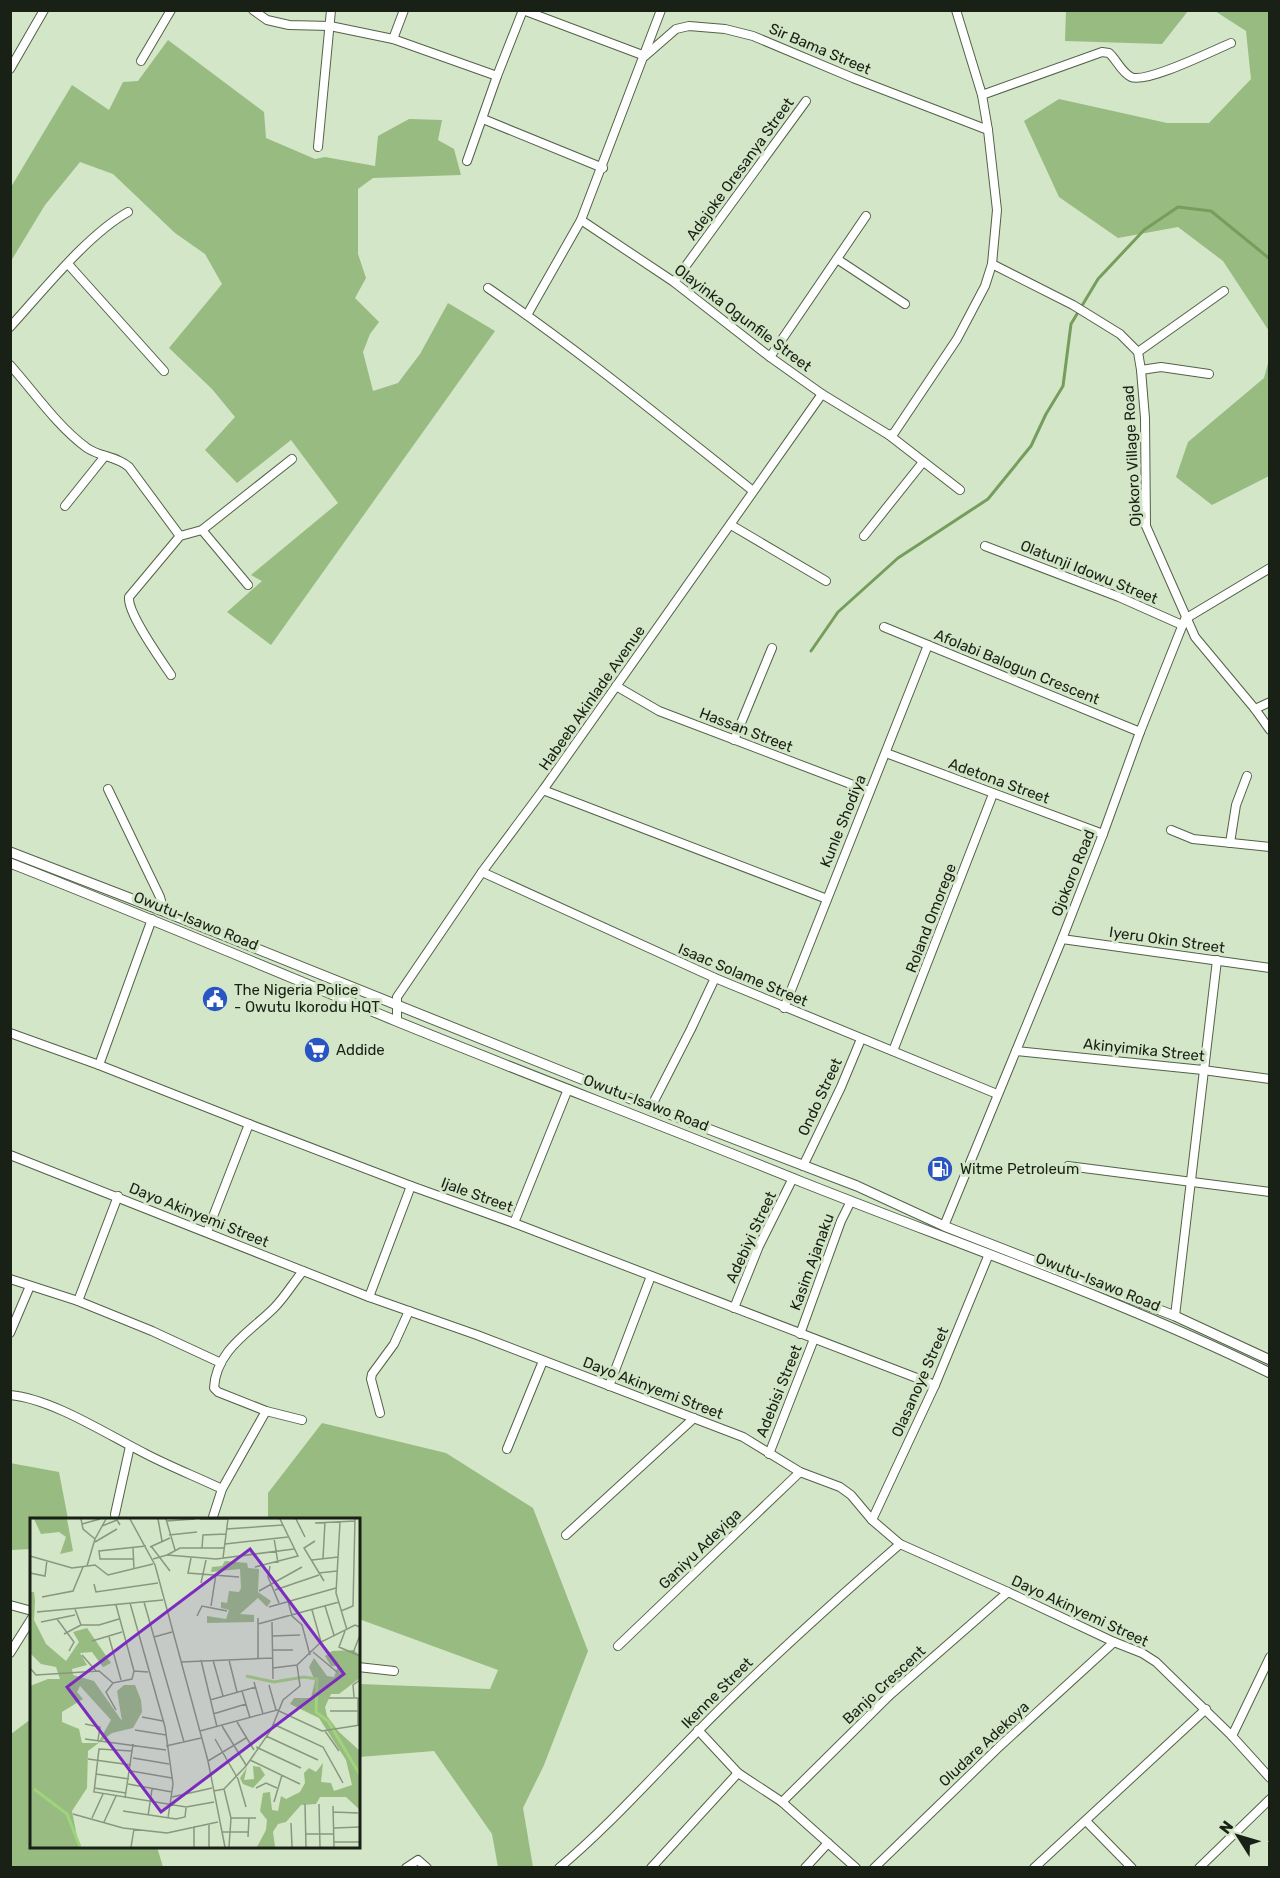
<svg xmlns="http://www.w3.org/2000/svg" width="1280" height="1878" font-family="Rubik,sans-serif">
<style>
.green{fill:#97bb80}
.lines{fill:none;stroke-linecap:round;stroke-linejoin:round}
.stream{stroke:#779d5d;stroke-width:3}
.minor-casing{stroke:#526248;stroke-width:10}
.tertiary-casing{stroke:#526248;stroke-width:11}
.minor{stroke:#fff;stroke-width:8}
.tertiary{stroke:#fff;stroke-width:9}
.labels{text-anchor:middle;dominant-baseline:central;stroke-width:6;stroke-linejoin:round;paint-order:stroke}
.street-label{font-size:15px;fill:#192015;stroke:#d3e6c8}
.poi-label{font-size:15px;fill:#192015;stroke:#d3e6c8;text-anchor:start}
.inset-river{fill:none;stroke:#9fd37c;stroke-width:3}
.inset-road{fill:none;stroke:#899780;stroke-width:1.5}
.view{fill:#7b2cbf;fill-opacity:0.15;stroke:#7b2cbf;stroke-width:3}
.inset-edge{fill:none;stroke:#192015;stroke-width:3}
</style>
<rect width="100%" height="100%" fill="#d3e6c8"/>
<g class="green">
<path d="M 1066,11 L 1066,10 L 1188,11 L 1162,44 L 1065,41 Z"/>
<path d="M 1215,11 L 1269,11 L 1269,331 L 1223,261 L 1178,227 L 1118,238 L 1059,197 L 1024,121 L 1059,99 L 1167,123 L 1209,123 L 1251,79 L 1246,31 Z"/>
<path d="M 168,40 L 264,112 L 266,138 L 315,159 L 325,157 L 375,166 L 378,136 L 409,119 L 442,120 L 438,140 L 454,149 L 461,175 L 373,178 L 358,189 L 358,254 L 366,278 L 355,298 L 379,322 L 370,334 L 363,352 L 373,391 L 398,383 L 420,354 L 448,303 L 495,331 L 271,645 L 227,612 L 262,581 L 251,575 L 338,503 L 291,440 L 237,483 L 205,450 L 235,417 L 212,389 L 169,348 L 222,284 L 205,254 L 175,233 L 113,174 L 80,162 L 45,205 L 11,261 L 11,187 L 72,85 L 109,110 L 123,82 L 138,81 Z"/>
<path d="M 1269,360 L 1269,476 L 1212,505 L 1176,477 L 1188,442 L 1264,378 Z"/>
<path d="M 322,1423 L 446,1453 L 533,1508 L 588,1651 L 544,1765 L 523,1808 L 533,1867 L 498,1867 L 492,1834 L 434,1751 L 359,1757 L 359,1684 L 490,1689 L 498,1670 L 359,1619 L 358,1520 L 268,1519 L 268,1493 Z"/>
<path d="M 10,1463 L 59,1472 L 68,1519 L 32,1520 L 31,1549 L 11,1550 Z"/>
<path d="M 31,1719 L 32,1846 L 157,1847 L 163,1867 L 11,1867 L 11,1734 Z"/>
</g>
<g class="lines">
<path class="stream" d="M 811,651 L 838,612 L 898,558 L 988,499 L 1031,446 L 1046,414 L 1063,386 L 1071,324 L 1098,279 L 1144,230 L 1178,207 L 1211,211 L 1270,259"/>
<g class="minor-casing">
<g id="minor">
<path d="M 253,10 L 267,20 L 289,25 L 330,26 L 393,39 L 497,76"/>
<path d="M 393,39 L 404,10"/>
<path d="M 141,61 L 171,10"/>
<path d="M 10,69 L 44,10"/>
<path d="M 982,95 L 1102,52 L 1109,53 C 1117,60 1121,72 1131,77 C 1146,84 1214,50 1231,43"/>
<path d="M 483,119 L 603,168"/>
<path d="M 318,147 L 331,10"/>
<path d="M 467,161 L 497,76 L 523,10 L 645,56 L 676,29 L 689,26 L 725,29 L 753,36 L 853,78 L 988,130"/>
<path d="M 581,220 L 674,282 L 770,357 L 822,394 L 889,435 L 960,490"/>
<path d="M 837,259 L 905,304"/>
<path d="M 68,264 L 164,371"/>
<path d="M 992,264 L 1073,305 L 1120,334 L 1138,352 L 1141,370 L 1145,418 L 1146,526 L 1195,637 L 1255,709 L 1270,730"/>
<path d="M 674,282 L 806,101"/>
<path d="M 488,288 C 580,351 666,422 753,491"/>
<path d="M 527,315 L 581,220 L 661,10"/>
<path d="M 10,327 C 43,291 87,235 128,212"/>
<path d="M 1138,352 L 1224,291"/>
<path d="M 770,357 L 866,216"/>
<path d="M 10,365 C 35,393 57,426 87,448 C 100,457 117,456 129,467 L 180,536"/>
<path d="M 1141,370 L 1161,367 L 1209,374"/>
<path d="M 889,435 L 894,433 L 957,339 L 985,286 L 992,264 L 997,210 L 988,130 L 982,95 L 956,10"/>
<path d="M 65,506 L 105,456"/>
<path d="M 731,525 L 826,581"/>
<path d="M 202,530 L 248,585"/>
<path d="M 864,536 L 923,462"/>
<path d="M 985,546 L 1119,597 L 1182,625"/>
<path d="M 884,627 L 1140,732"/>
<path d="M 171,675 C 161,660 127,613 129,597 L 180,536 L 202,530 L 292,459"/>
<path d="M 616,686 L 659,711 L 869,791"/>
<path d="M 1255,709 L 1270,702"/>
<path d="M 734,740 L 772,648"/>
<path d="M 886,753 L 1103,834"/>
<path d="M 108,789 L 160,897 L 162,905 L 158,909"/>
<path d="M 543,790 L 827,899"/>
<path d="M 1171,830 L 1193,839 L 1270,847"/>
<path d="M 1230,843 L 1236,805 L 1247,776"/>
<path d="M 482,872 L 715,978 L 997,1094"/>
<path d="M 1062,939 L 1270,968"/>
<path d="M 784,1008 L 928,645"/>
<path d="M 397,1021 L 397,997 L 482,872 L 543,790 L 822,394"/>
<path d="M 10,1033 L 99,1065 L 249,1124 L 411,1186 L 514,1223 L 935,1385"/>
<path d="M 893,1051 L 993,794"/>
<path d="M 1016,1051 L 1203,1070 L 1270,1079"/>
<path d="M 99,1065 L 152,919"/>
<path d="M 651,1107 L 691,1029 L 715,978"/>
<path d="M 10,1155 L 369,1297 L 477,1335 L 743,1437 L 800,1472 L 840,1487 L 851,1495 L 872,1520 L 900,1544 L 1008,1592 L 1114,1642 L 1142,1653 L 1156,1662 L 1232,1736 L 1270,1778"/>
<path d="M 803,1166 L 841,1087 L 861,1039"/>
<path d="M 1068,1166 L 1270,1192"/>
<path d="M 514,1223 L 568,1089"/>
<path d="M 944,1226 L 1062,939 L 1103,834 L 1140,732 L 1185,619 L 1270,568"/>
<path d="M 207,1232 L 249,1124"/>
<path d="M 10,1279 L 78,1301 L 152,1331 L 221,1363"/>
<path d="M 369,1297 L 411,1186"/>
<path d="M 78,1301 L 118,1196"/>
<path d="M 734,1308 L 759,1246 L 793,1178"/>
<path d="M 1175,1316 C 1190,1198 1202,1079 1217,960"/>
<path d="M 10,1333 L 30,1286"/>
<path d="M 800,1334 L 841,1221 L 851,1201"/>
<path d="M 609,1386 L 651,1276"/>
<path d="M 10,1395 C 53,1399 108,1435 146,1454 C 171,1467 197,1477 222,1489"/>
<path d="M 266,1411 L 302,1420"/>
<path d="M 380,1413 L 371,1379 L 372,1374 L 394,1344 L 409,1311"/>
<path d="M 507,1449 L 543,1361"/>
<path d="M 769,1454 L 814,1339"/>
<path d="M 115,1514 L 130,1446"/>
<path d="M 212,1520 L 222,1489 L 266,1411 L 218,1392 L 214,1388 C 216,1350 250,1332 274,1308 C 285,1297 293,1283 303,1271"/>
<path d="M 872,1520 L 935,1385 L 989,1254"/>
<path d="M 566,1535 L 694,1418"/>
<path d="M 10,1605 L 32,1611"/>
<path d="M 618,1646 L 800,1472"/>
<path d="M 10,1653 L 32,1618"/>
<path d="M 358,1667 L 394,1671"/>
<path d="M 698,1730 L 738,1773 L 782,1802 L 856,1868"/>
<path d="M 1232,1736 L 1270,1657"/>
<path d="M 782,1802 L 890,1695 L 1008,1592"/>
<path d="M 1086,1821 L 1132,1868"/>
<path d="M 406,1868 L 418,1860 L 427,1868"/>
<path d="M 559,1868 C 610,1825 653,1776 699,1730 C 763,1665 831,1604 900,1544"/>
<path d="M 651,1868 L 738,1773"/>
<path d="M 805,1868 L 828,1843"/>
<path d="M 874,1868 L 1000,1746 L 1114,1642"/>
<path d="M 1034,1868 L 1206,1709"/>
<path d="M 1199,1868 L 1270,1799"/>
</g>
</g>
<g class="tertiary-casing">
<g id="tertiary">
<path d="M 10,852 L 158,909 L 651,1107 L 857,1186 L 944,1226 L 1175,1316 L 1270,1360"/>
<path d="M 10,863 C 140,914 268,968 396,1021 C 531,1076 667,1127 802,1182 C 958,1244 1119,1299 1270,1373"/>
</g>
</g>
<use href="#minor" class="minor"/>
<use href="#tertiary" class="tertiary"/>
</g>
<defs>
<g id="civic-disc" transform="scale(1.35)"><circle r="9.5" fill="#2955c3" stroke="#d3e6c8"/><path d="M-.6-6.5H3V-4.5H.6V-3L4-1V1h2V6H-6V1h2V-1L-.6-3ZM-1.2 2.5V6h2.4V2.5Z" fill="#fff"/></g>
<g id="supermarket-disc" transform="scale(1.35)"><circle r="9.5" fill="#2955c3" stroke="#d3e6c8"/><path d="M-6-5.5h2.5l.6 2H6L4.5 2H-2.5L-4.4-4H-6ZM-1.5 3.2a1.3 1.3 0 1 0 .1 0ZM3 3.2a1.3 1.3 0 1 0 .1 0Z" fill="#fff"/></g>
<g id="fuel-disc" transform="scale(1.35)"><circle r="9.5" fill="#2955c3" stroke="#d3e6c8"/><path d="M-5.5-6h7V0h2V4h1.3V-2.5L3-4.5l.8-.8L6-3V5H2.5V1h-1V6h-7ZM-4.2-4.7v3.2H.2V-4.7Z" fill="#fff"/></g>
</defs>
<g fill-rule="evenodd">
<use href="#civic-disc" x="215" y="999"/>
<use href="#supermarket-disc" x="317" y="1050"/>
<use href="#fuel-disc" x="940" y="1169"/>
</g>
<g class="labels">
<g class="street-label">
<text transform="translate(820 49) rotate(23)">Sir Bama Street</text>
<text transform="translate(740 169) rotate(-54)">Adejoke Oresanya Street</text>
<text transform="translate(743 318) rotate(37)">Olayinka Ogunfile Street</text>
<text transform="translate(1132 456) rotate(-93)">Ojokoro Village Road</text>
<text transform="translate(1089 572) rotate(22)">Olatunji Idowu Street</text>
<text transform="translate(1017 667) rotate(22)">Afolabi Balogun Crescent</text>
<text transform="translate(592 698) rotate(-55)">Habeeb Akinlade Avenue</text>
<text transform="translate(746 730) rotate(21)">Hassan Street</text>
<text transform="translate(999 781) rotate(20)">Adetona Street</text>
<text transform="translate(843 821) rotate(-68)">Kunle Shodiya</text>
<text transform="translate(1073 873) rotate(-68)">Ojokoro Road</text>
<text transform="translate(931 918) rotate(-69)">Roland Omorege</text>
<text transform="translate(196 921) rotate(22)">Owutu-Isawo Road</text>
<text transform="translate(1167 940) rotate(8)">Iyeru Okin Street</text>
<text transform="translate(743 975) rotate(23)">Isaac Solame Street</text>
<text transform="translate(1144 1050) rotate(6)">Akinyimika Street</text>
<text transform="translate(820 1097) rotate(-65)">Ondo Street</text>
<text transform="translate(646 1103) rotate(21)">Owutu-Isawo Road</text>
<text transform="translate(477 1195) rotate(20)">Ijale Street</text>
<text transform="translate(199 1215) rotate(22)">Dayo Akinyemi Street</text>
<text transform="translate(751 1237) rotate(-65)">Adebiyi Street</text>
<text transform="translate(812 1262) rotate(-70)">Kasim Ajanaku</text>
<text transform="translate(1098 1282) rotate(22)">Owutu-Isawo Road</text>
<text transform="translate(920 1382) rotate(-66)">Olasanoye Street</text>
<text transform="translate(653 1388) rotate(21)">Dayo Akinyemi Street</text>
<text transform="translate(779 1391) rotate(-68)">Adebisi Street</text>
<text transform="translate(700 1549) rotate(-44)">Ganiyu Adeyiga</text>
<text transform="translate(1080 1611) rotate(25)">Dayo Akinyemi Street</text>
<text transform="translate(884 1685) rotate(-43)">Banjo Crescent</text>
<text transform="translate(717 1693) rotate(-45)">Ikenne Street</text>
<text transform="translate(984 1744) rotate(-43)">Oludare Adekoya</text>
</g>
<g class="poi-label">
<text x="234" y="990">The Nigeria Police<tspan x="234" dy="17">- Owutu Ikorodu HQT</tspan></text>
<text x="336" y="1050">Addide</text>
<text x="960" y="1169">Witme Petroleum</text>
</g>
</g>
<g transform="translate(30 1518)">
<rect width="330" height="330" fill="#d3e6c8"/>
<path d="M 4,1 L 37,1 L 43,33 L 30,36 L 36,19 L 29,14 L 11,16 ZM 195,43 L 217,45 L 218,50 L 229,51 L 228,74 L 241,83 L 237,89 L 228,80 L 210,96 L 224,97 L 224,104 L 177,105 L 177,98 L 196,101 L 199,92 L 191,90 L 191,84 L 197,85 L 199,73 L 209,74 L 211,70 L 210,51 L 181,54 L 182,49 L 192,48 ZM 0,74 L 4,74 L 5,83 L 4,102 L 16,126 L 36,143 L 49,124 L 43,114 L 57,110 L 81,145 L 73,149 L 62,134 L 50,135 L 57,147 L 42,151 L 43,157 L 64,163 L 92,203 L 87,173 L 94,167 L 105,167 L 111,182 L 112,194 L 103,210 L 82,215 L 58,233 L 57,270 L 42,293 L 49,329 L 0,329 L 0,168 L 18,161 L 30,161 L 26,149 L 11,146 L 0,135 ZM 50,168 L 81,202 L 68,225 L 52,225 L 49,211 L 32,204 L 32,194 L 53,181 L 47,174 ZM 323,132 L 330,137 L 330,160 L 309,176 L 301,176 L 295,189 L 297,198 L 309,214 L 330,233 L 330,292 L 316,279 L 290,279 L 286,286 L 271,287 L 256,304 L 248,306 L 243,314 L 245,329 L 227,329 L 236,312 L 237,302 L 230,293 L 233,275 L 240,274 L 242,292 L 248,293 L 251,278 L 256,281 L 270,274 L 275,265 L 274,255 L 279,250 L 286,254 L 293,245 L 291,264 L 301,265 L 304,273 L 322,267 L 316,242 L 289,200 L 260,186 L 264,180 L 281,180 L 285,163 L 279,149 L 284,140 L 297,158 L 304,159 L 308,148 L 301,148 L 295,138 L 302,133 ZM 223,248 L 230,249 L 235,257 L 223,270 L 213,266 L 210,260 L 217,249 L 214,262 L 224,261 Z" fill="#97bb80" fill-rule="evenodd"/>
<path class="inset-river" d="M 216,158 L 244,164 L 274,159 L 287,161 L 286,194 L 298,203 L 330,257M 4,271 L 37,296 L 50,329"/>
<path class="inset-road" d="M 51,1 L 53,11 L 65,21M 100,1 L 125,47 L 178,243 L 195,329M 128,1 L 132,23M 136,1 L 145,32M 170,1 L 198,1M 266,1 L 275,19M 136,3 L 165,1M 310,4 L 306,75 L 317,112M 285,5 L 325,3M 52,6 L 70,1M 72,8 L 87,2 L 90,7M 196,11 L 253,7M 139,17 L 167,14M 244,20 L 248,45M 285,23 L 274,30 L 294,63M 65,24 L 87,11M 195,26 L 258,19M 121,28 L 140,53M 120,29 L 140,20M 103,30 L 104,52M 172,30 L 173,17 L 196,16M 137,37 L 150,30 L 194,30M 0,38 L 42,50 L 65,47 L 78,57 L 123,46M 161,40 L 158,55 L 209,59M 193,40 L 198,1M 293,40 L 295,4M 103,41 L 70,41 L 69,33 L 116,28M 123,41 L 137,37 L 186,41 L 264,31M 282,42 L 308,39M 57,48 L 65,21 L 76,1M 240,48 L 238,59 L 249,85M 225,49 L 268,38 L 250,1M 0,55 L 15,58 L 17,42M 289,55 L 307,53M 171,65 L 176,42M 64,66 L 66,74 L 128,65M 245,72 L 289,57M 229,73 L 272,49M 12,79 L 43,73 L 53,49M 258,83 L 262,98 L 272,107 L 280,137M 114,84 L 154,224M 100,85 L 135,209 L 143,266 L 138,300M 86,87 L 104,153M 181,88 L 186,56M 295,88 L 304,117M 239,89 L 306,70M 45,91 L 51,107 L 69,107 L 89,101M 282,92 L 291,124M 311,93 L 323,88 L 325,1M 7,94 L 133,82M 167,98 L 172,88 L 197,93M 27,101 L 44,124 L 39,133M 11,104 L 45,97M 242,104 L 243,161M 228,106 L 309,84M 315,113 L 309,129 L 330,138M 34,116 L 51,107M 242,118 L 270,117M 79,119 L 91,162M 124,119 L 142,114M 62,123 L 92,114M 242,132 L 263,132M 283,134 L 307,154M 323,135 L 330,117M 52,137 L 66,153M 228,141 L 228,100M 171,142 L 187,209M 183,142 L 193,178M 199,142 L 207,174M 151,144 L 242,140M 0,150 L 6,157 L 69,153 L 83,165 L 102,161 L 104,153 L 118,154M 243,150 L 267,147 L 291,124 L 325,107 L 330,109M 224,164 L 233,196M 83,165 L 76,174 L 86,192M 239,167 L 246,192M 212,173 L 220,200M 324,179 L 323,167 L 330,162M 299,180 L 328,180 L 328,207M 180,182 L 226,169M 300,193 L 328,193M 183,196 L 216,186M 112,199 L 133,203M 207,204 L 224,232M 55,206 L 70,209 L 68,222M 243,206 L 293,229 L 313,265M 192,208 L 216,247M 105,212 L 136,217M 170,213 L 247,192 L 292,213 L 330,207M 295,213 L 309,233M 236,218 L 288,242M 55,221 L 136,232M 185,221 L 208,261 L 216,289M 136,228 L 171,220M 226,229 L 271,250M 102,233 L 69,231 L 64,274 L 156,289 L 184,284M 103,240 L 139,246M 58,241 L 101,247M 220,242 L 270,266M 178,243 L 216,220M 101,253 L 142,260M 66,256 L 99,261M 98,266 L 142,274M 64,270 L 96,275M 226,270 L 236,265 L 247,270M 194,271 L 201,300 L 199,329M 184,273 L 194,271 L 216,248 L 241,212 L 253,182 L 270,168 L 267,147M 142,279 L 182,270M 95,280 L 103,226M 244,284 L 252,257M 275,286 L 276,329M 289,286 L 290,329M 303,288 L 304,329M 93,293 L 146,301 L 155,299 L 156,290M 303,294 L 328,295M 43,296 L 93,310 L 137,315 L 188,304M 118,298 L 122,271M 62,300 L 73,276M 201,300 L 226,300M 74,304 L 86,278M 261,305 L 262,329M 304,310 L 330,309M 192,314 L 218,314M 276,316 L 304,316M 218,319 L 219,300M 304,324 L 330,324M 101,329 L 104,311M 164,329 L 164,308M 179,329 L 179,306"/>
<path class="view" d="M 220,31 L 314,156 L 131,294 L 37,169 Z"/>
<rect width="330" height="330" class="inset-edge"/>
</g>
<rect width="1280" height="1878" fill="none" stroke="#192015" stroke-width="24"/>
<g transform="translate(1238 1836) rotate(307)" stroke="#d3e6c8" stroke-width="4.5" paint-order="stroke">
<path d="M0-4.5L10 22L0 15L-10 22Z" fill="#192015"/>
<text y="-9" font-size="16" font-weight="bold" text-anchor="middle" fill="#192015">N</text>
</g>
</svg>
